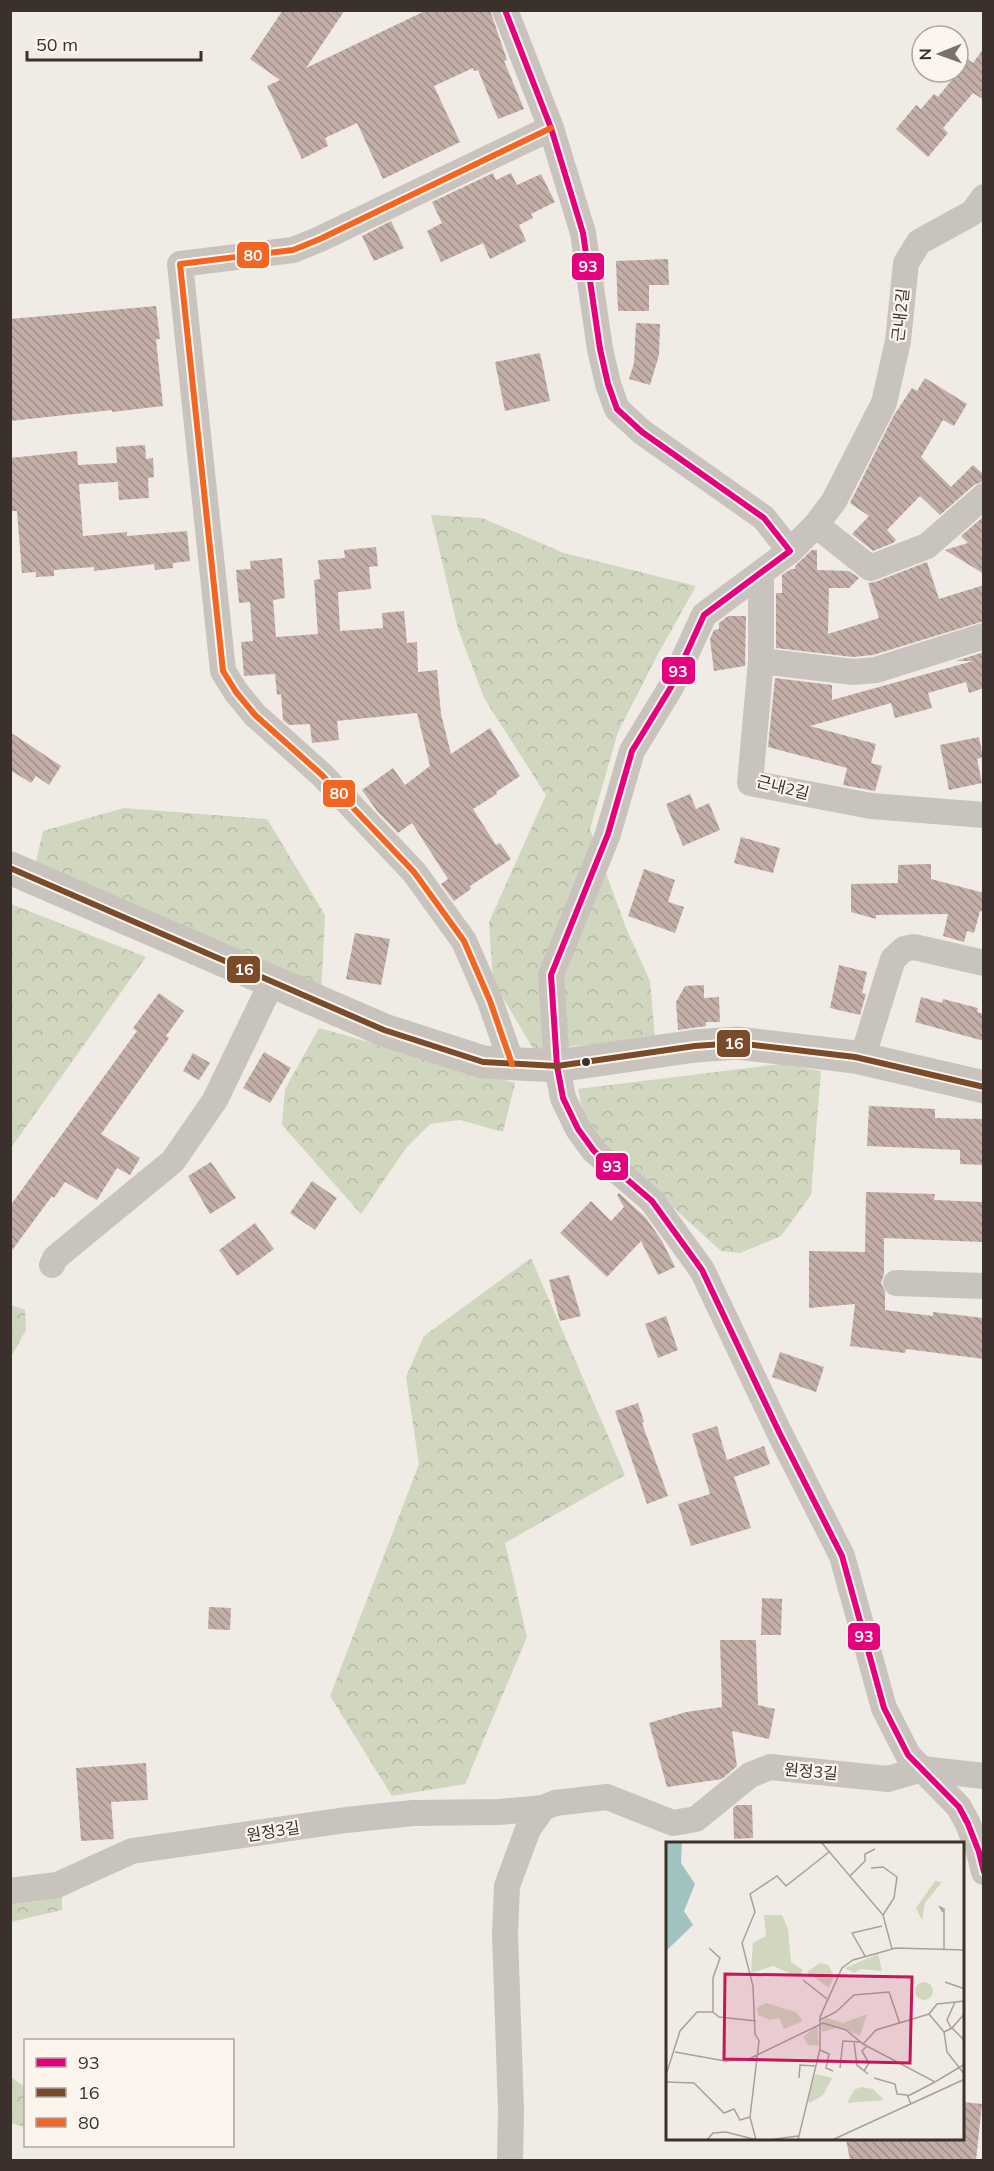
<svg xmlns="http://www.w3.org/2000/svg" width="994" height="2171" font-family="Mulish,'Noto Sans KR',sans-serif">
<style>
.forest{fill:url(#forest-crowns)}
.building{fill:url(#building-back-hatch)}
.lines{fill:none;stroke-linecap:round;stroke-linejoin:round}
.minor{stroke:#c9c3be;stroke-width:26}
.tertiary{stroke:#c9c3be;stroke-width:33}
.bus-1-casing{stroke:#fbf5ee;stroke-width:10}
.bus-2-casing{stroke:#fbf5ee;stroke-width:10}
.bus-3-casing{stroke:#fbf5ee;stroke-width:10}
.bus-1{stroke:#e5007d;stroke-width:6}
.bus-2{stroke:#7a4b2a;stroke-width:6}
.bus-3{stroke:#f26522;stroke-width:6}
.bus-dot{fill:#3b302b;stroke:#fbf5ee;stroke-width:2}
.labels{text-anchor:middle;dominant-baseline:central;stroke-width:4.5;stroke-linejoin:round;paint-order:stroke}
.street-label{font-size:16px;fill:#3b302b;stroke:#fbf5ee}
.inset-road{fill:none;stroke:#a8a09b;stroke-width:1.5}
.view{fill:#c2185b;fill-opacity:0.15;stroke:#c2185b;stroke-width:3}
.inset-edge{fill:none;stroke:#3b302b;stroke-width:3}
.line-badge{stroke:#fbf5ee;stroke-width:2}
.badge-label{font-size:16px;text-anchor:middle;font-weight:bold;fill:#fff}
</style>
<defs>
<pattern id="forest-crowns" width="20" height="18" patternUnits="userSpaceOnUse" patternTransform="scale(1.5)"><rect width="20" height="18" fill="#d1d6bf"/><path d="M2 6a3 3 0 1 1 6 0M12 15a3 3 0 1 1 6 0" fill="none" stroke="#b4b8a4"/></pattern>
<pattern id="building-back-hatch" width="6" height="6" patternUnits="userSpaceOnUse" patternTransform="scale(1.5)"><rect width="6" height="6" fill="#c3afa7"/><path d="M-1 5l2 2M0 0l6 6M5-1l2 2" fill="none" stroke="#a08f88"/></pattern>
</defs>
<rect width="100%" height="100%" fill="#f0ebe5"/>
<g class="forest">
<path d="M 431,515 L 482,518 L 564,553 L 696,586 L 658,654 L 618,732 L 590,829 L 626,928 L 650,981 L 655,1038 L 534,1050 L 493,981 L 489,922 L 546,795 L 484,698 L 458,629 Z"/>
<path d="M 124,808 L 267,819 L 325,915 L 321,995 L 34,871 L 43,831 Z"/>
<path d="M 11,904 L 146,957 L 11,1148 Z"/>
<path d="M 319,1028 L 515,1083 L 503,1132 L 460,1120 L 430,1124 L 406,1148 L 361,1214 L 282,1125 L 285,1089 Z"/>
<path d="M 780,1064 L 821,1071 L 811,1195 L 781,1236 L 740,1253 L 721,1251 L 586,1128 L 578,1089 Z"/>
<path d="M 531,1258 L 625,1475 L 505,1543 L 527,1637 L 465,1784 L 392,1796 L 330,1696 L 419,1464 L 406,1377 L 424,1336 Z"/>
<path d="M 11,1305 L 25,1310 L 26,1330 L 11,1357 Z"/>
<path d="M 62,1891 L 62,1910 L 11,1922 L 11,1900 Z"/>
<path d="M 11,2077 L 25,2087 L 25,2127 L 11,2123 Z"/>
</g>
<g class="building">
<path d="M 283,10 L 345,10 L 306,68 L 427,10 L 490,10 L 507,60 L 504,61 L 524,109 L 498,119 L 478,70 L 474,71 L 473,68 L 434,86 L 460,142 L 383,179 L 357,123 L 325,138 L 328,146 L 302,159 L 267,86 L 280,80 L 250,59 Z"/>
<path d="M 984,48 L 984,100 L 973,93 L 943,128 L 948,133 L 928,157 L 896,129 L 916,105 L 921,109 L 934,94 L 938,97 L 958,72 L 966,58 L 973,63 Z"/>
<path d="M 493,173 L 496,180 L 511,173 L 517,185 L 541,174 L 555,202 L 531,214 L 533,218 L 519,225 L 526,241 L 490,259 L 483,243 L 441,262 L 427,231 L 442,223 L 432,202 Z"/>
<path d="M 391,221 L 404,248 L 374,261 L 362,236 Z"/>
<path d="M 668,259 L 669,285 L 649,285 L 649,311 L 618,311 L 616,261 Z"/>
<path d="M 156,306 L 160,339 L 156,339 L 163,406 L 112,412 L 112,410 L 10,421 L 10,319 Z"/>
<path d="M 636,323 L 660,324 L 659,355 L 650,385 L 629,379 L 634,363 Z"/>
<path d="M 540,353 L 550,401 L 505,411 L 495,362 Z"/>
<path d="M 925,378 L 967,404 L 954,426 L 943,420 L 921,457 L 951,487 L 973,465 L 984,475 L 984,481 L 974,485 L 940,515 L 920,496 L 887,530 L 896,540 L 893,543 L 873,551 L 852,534 L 869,516 L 850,503 L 894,415 L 912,388 L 917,391 Z"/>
<path d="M 145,445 L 146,459 L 153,458 L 154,477 L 148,478 L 149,498 L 119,500 L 118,482 L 79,484 L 83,536 L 127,532 L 127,536 L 187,531 L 190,561 L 173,563 L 173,568 L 155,570 L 154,564 L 94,571 L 94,567 L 54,570 L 54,576 L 36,577 L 36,572 L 22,573 L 17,511 L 10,511 L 10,458 L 77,451 L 78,465 L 117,463 L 116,447 Z"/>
<path d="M 983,517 L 984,518 L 984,574 L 945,550 L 968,543 L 961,536 Z"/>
<path d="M 376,547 L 378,566 L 369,567 L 371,589 L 338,592 L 340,631 L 383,628 L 382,613 L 404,611 L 407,643 L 417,642 L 418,672 L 437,670 L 441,714 L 451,754 L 490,728 L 520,776 L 496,792 L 497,794 L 473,809 L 496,845 L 500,843 L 511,859 L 470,886 L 471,889 L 454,901 L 441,884 L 448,879 L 412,823 L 398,833 L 377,811 L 362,790 L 393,768 L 405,785 L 430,766 L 417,713 L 337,721 L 339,740 L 312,743 L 310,724 L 289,725 L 283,720 L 281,694 L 277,695 L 275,674 L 244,676 L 241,642 L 253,641 L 250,602 L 239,603 L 236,570 L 251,569 L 250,561 L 282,558 L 285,598 L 273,600 L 276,637 L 318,634 L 314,580 L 320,579 L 318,560 L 345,558 L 344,550 Z"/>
<path d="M 812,550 L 817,550 L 817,570 L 849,571 L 859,578 L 849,588 L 829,588 L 828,634 L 879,618 L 868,583 L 875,582 L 927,562 L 939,599 L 984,585 L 984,621 L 873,655 L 853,657 L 776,648 L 776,593 L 782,593 L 782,575 L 791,569 L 795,569 L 795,566 Z"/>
<path d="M 728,616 L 746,616 L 745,666 L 714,671 L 710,639 L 714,630 L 719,629 L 719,623 Z"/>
<path d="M 984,652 L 984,688 L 969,693 L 966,682 L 928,693 L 932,708 L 895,718 L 891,703 L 810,726 L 876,744 L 871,763 L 882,766 L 875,791 L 843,785 L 847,768 L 768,747 L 775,678 L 832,685 L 832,700 L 973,661 L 956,661 Z"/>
<path d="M 10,732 L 61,766 L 49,785 L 36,776 L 31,783 L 10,770 Z"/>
<path d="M 979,737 L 983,757 L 977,759 L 982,783 L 949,790 L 940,745 Z"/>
<path d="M 690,794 L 696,809 L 709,803 L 720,830 L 683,846 L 666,804 Z"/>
<path d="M 741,837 L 780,848 L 773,873 L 734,863 Z"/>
<path d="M 931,864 L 931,879 L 984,893 L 984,912 L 980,911 L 974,933 L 967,931 L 964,942 L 943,936 L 948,914 L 876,915 L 876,919 L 851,912 L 851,884 L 898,883 L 898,865 Z"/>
<path d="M 644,869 L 675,880 L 668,902 L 684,907 L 675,933 L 628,916 Z"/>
<path d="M 355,933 L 390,939 L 381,985 L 346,979 Z"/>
<path d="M 839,965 L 867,972 L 862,993 L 866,994 L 860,1015 L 830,1008 Z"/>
<path d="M 704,985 L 704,998 L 719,997 L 720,1022 L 706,1022 L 706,1026 L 678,1030 L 676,1002 L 685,986 Z"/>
<path d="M 159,993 L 184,1011 L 166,1036 L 169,1038 L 101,1134 L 140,1158 L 130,1175 L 117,1168 L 97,1200 L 65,1182 L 54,1198 L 52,1196 L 10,1253 L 10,1206 L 137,1031 L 133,1028 Z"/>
<path d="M 921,997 L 942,1003 L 943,999 L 978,1008 L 977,1012 L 984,1014 L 984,1041 L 915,1022 Z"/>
<path d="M 264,1052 L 291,1068 L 270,1103 L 243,1088 Z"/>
<path d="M 193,1053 L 210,1063 L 199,1080 L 183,1071 Z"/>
<path d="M 869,1106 L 935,1109 L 935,1118 L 984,1119 L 984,1165 L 960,1164 L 960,1150 L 867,1146 Z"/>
<path d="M 211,1162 L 236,1198 L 210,1214 L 188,1176 Z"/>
<path d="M 312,1181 L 337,1198 L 315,1230 L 290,1213 Z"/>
<path d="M 866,1192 L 935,1194 L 934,1200 L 984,1202 L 984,1242 L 884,1238 L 884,1274 L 881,1283 L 885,1292 L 885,1310 L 933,1316 L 933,1312 L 984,1318 L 984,1359 L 906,1349 L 905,1353 L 850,1346 L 855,1304 L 809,1308 L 809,1251 L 865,1252 Z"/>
<path d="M 619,1193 L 646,1218 L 662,1241 L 675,1267 L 658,1275 L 641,1241 L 607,1277 L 560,1233 L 591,1201 L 611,1221 L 624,1207 L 617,1195 Z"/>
<path d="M 255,1223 L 274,1249 L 237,1276 L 219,1250 Z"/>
<path d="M 569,1275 L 581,1316 L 560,1321 L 549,1280 Z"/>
<path d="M 666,1316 L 678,1350 L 658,1358 L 645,1324 Z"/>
<path d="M 780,1352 L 824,1367 L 816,1392 L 772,1377 Z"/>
<path d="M 638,1403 L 644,1422 L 642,1423 L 668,1496 L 647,1504 L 615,1411 Z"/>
<path d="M 717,1426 L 727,1460 L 764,1446 L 770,1464 L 734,1477 L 751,1528 L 691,1546 L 678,1504 L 710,1494 L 692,1434 Z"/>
<path d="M 762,1598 L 782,1599 L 781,1635 L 761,1635 Z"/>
<path d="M 209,1607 L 231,1608 L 230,1630 L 208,1629 Z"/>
<path d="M 720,1640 L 756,1640 L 758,1705 L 775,1709 L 769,1739 L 732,1731 L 737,1766 L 722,1779 L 667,1787 L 649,1723 L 686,1712 L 722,1707 Z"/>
<path d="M 146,1763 L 148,1800 L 111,1802 L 114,1839 L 81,1841 L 76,1768 Z"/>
<path d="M 737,1805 L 752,1805 L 753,1838 L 734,1839 L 733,1808 Z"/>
<path d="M 963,2102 L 982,2104 L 976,2160 L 850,2160 L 846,2139 L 963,2139 Z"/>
</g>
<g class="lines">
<g class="minor">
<path d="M 505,10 L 551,128 L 583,233 L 600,349 L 608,384 L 617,409 L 642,432 L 764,518 L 790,551 L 704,615 L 671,687 L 632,751 L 608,834 L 551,975 L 557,1066 L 563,1098 L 578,1129 L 594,1151 L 652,1201 L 702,1270 L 779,1432 L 842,1556 L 884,1708 L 908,1755 L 959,1807 L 968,1824 L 979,1852 L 984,1872"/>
<path d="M 816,525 L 870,568 L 927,546 L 984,496"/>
<path d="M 790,551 L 816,525 L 834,501 L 884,403 L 898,341 L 906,263 L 919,242 L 972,213 L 984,197"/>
<path d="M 761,573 L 761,661 L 750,783 L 871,806 L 984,815"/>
<path d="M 761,661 L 853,672 L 876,670 L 984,636"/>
<path d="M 862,1059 L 893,959 L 904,949 L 914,947 L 984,963"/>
<path d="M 512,1064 L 490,1001 L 464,941 L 414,872 L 322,775 L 255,715 L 236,692 L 223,671 L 180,264 L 293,250 L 320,239 L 551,128"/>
<path d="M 52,1265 L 55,1258 L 173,1161 L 215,1100 L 272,982"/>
<path d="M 896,1283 L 984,1286"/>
<path d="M 10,1891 L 57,1885 L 132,1851 L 346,1820 L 413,1813 L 499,1812 L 543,1808 L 555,1803 L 607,1797 L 673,1823 L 696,1819 L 750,1775 L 770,1767 L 888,1779 L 922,1769 L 984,1776"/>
<path d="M 510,2160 L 511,2110 L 505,1934 L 507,1886 L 528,1829 L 543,1808"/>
</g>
<path class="tertiary" d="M 10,868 L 384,1030 L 483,1062 L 557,1066 L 695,1046 L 737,1043 L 855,1057 L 984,1087"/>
<g class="bus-1-casing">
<path id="bus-1" d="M 505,10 L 551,128 L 583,233 L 600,349 L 608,384 L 617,409 L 642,432 L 764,518 L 790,551 L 704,615 L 671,687 L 632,751 L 608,834 L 551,975 L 557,1066 L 563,1098 L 578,1129 L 594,1151 L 652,1201 L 702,1270 L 779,1432 L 842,1556 L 884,1708 L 908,1755 L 959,1807 L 968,1824 L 979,1852 L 984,1872"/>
</g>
<g class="bus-2-casing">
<path id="bus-2" d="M 10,868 L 384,1030 L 483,1062 L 557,1066 L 695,1046 L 737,1043 L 855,1057 L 984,1087"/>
</g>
<g class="bus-3-casing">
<path id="bus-3" d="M 512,1064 L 490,1001 L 464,941 L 414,872 L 322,775 L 255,715 L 236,692 L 223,671 L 180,264 L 293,250 L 320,239 L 551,128"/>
</g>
<use href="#bus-1" class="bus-1"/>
<use href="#bus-2" class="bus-2"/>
<use href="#bus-3" class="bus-3"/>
</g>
<circle class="bus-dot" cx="586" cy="1062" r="5"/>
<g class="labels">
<g class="street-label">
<text transform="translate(900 315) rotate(-84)">근내2길</text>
<text transform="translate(783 787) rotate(14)">근내2길</text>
<text transform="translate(811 1771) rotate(5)">원정3길</text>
<text transform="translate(273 1831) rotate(-9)">원정3길</text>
</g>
</g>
<g transform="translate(666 1842)">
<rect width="298" height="298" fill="#f0ebe5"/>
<path d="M 269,39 L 276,40 L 259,61 L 256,78 L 250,66 Z" fill="#d1d6bf"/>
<path d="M 98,73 L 116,73 L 122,87 L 125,120 L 137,128 L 133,135 L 107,124 L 85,131 L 87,101 L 100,94 ZM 212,112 L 216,129 L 195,127 L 188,131 L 179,126 ZM 154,121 L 162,123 L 168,134 L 163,146 L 141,130 ZM249 149a9 9 0 1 1 18 0a9 9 0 1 1-18 0ZM 100,161 L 130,170 L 137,179 L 118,187 L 113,176 L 104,178 L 92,173 L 91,166 ZM 201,172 L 194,194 L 174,185 L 156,190 L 155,180 L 161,176 L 177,181 ZM 151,183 L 153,204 L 142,203 L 137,195 ZM 149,232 L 166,236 L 157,253 L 144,261 L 142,259 ZM 195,245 L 207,247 L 218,258 L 181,261 L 188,248 Z" fill="#d1d6bf"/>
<path d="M 0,0 L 16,0 L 15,21 L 29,42 L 18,69 L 27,83 L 0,109 Z" fill="#a1c2c1"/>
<path class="inset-road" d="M 155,0 L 217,73 L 226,107M 205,26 L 217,25 L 231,35 L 228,56 L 217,73M 184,34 L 199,19 L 199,12 L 209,7M 277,70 L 274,65 L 278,67 L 278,108M 199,114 L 186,91 L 216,84M 137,138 L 161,157M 279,140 L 299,147M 47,170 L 53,175 L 90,179M 299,171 L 286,186 L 299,199M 263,172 L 278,190M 154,178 L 170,170 L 188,153 L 223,150 L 234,182M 285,186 L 281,178 L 289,160M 286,186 L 278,190 L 281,210 L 299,233M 188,200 L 191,223 L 202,232M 197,202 L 269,240 L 299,222M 154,208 L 163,212 L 160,226 L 167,229M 9,210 L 59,219 L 83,217 L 157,181 L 180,188 L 197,202 L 210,188 L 263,172 L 271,162 L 299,159M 174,226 L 177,199 L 195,200M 198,229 L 203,221 L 196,209 L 200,205M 0,233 L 14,189 L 31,170 L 47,170 L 47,136 L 54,116 L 43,106M 133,236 L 134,223 L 149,224M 208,236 L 229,242 L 231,252 L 241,253 L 245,262M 0,240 L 28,241 L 58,271 L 68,267 L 74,278 L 84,275 L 90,298M 242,254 L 269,240M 84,275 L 93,199 L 89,192 L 87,144 L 76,101 L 89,70 L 84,52 L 111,34 L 120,44 L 163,10M 41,298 L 47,291 L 60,290 L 91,298M 102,298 L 132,294M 132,298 L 154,207 L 154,175 L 176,126 L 187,118 L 230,106 L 299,108M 166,298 L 299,237"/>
<path class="view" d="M 59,132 L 246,135 L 244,221 L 58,217 Z"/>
<rect width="298" height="298" class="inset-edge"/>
</g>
<g class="line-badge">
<rect x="236" y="241" width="34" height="28" rx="6" fill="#f26522"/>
<rect x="571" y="252" width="34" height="29" rx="6" fill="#e5007d"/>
<rect x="661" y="656" width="35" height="29" rx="6" fill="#e5007d"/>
<rect x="322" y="779" width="34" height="29" rx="6" fill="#f26522"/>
<rect x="226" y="955" width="35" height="29" rx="6" fill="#7a4b2a"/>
<rect x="716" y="1029" width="35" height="29" rx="6" fill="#7a4b2a"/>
<rect x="595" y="1152" width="34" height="29" rx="6" fill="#e5007d"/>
<rect x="847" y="1622" width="34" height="29" rx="6" fill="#e5007d"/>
</g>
<g class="badge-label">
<text x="253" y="261">80</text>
<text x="588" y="272">93</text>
<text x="678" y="677">93</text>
<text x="339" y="799">80</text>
<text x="244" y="975">16</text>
<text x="734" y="1049">16</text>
<text x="612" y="1172">93</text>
<text x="864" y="1642">93</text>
</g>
<rect width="994" height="2171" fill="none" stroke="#3b302b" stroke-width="24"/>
<rect x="24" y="2039" width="210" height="108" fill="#fbf5ee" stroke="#aea6a0" stroke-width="1.5"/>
<rect x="36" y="2058" width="30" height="9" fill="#e5007d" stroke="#aea6a0" stroke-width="1.5"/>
<text x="78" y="2069" font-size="18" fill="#3b302b">93</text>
<rect x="36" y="2088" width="30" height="9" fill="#7a4b2a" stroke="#aea6a0" stroke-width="1.5"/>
<text x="78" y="2099" font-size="18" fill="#3b302b">16</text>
<rect x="36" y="2118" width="30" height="9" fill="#f26522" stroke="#aea6a0" stroke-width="1.5"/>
<text x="78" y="2129" font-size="18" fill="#3b302b">80</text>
<g transform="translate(940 54) rotate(269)"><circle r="28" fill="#fbf5ee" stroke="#aea6a0" stroke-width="1.5"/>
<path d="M0-4.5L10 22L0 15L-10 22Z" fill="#7a716c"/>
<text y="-9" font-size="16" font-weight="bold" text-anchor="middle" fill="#3b302b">N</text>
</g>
<path d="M27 51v9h174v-9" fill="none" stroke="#3b302b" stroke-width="3"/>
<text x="36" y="51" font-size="18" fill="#3b302b" stroke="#fbf5ee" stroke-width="4.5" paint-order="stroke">50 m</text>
</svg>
